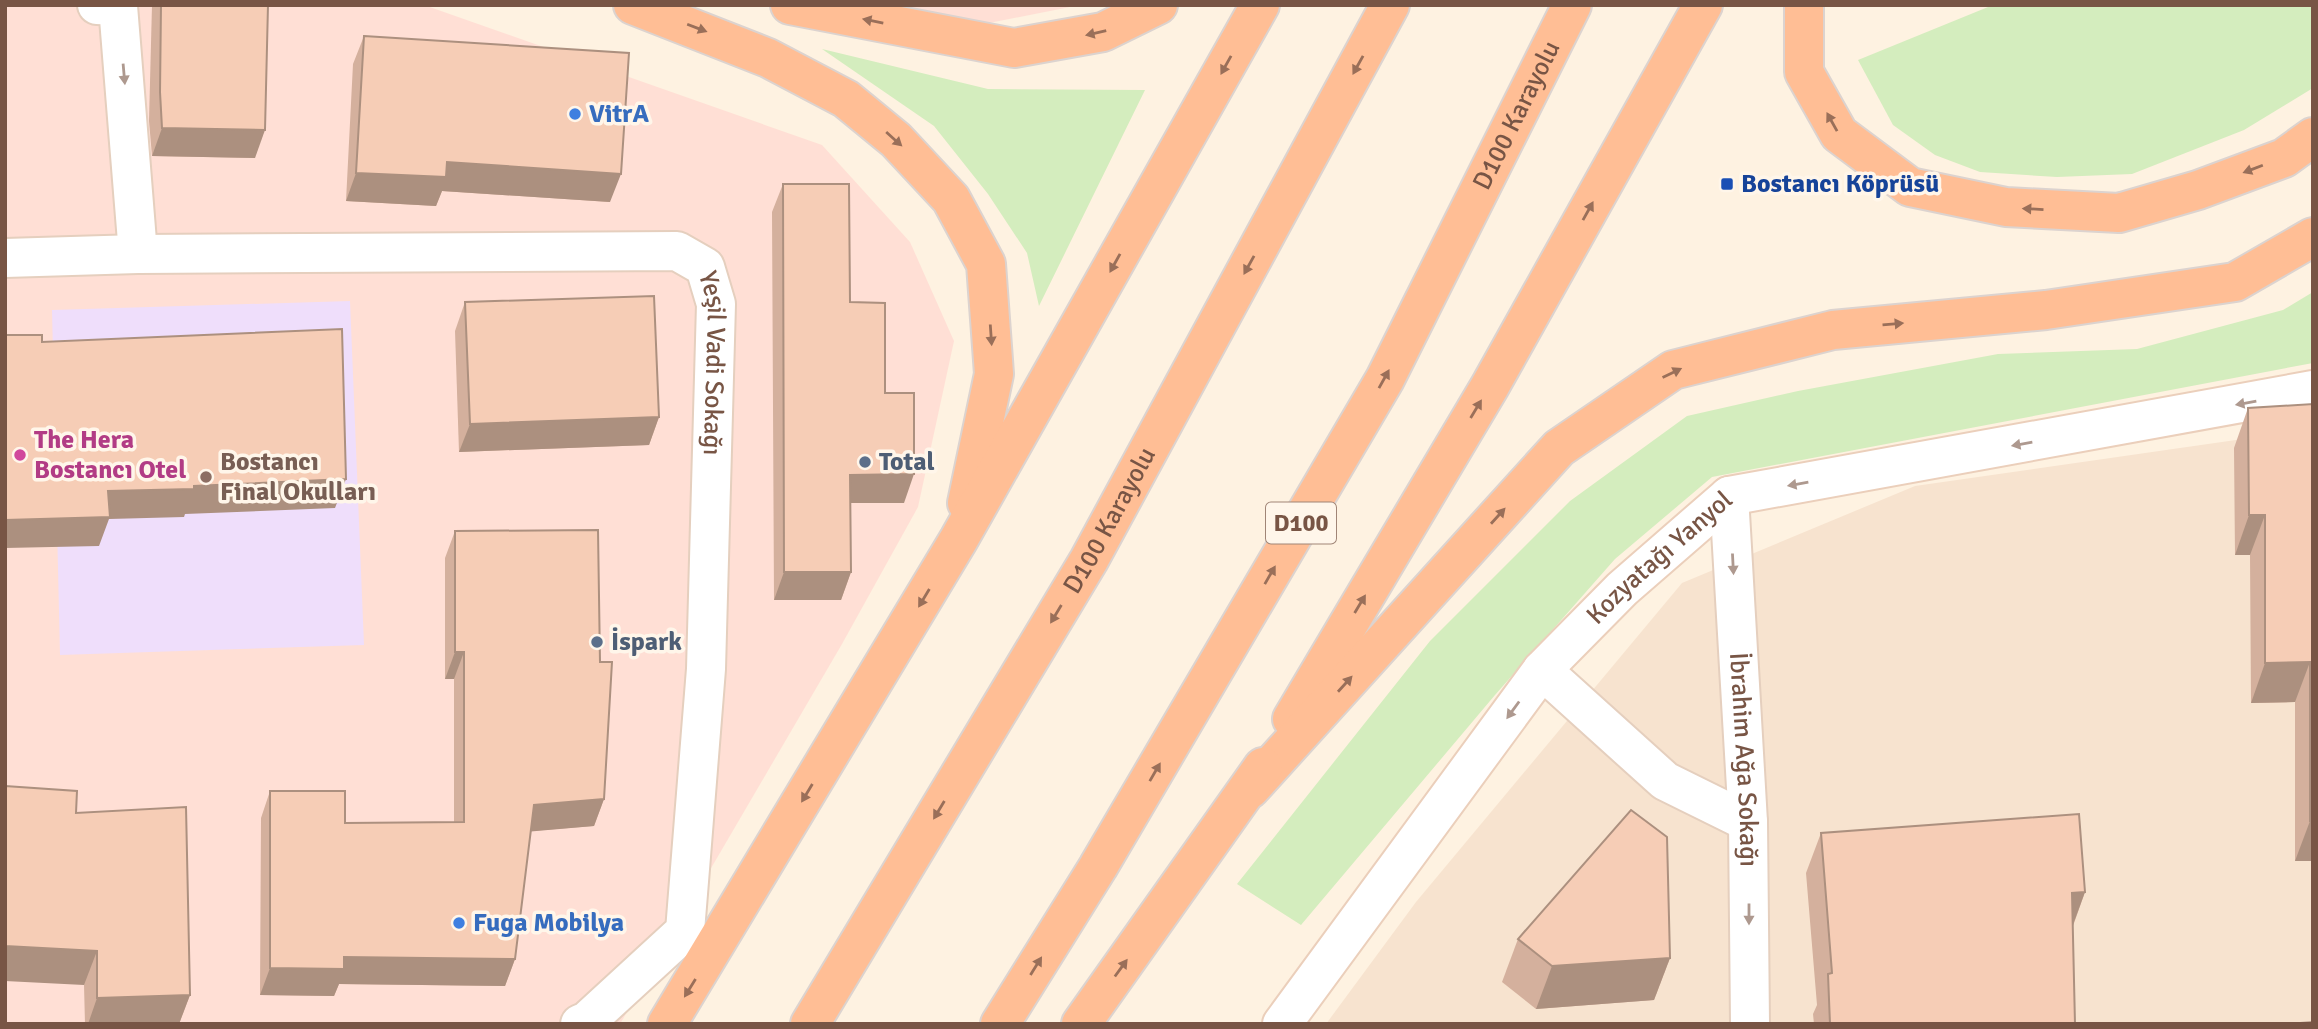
<svg xmlns="http://www.w3.org/2000/svg" width="2318" height="1029" font-family="Signika,sans-serif">
<style>
.residential{fill:#f7e3cf}
.commercial{fill:#ffdfd5}
.education{fill:#efdefb}
.grass{fill:#d4edbe}
.lines{fill:none;stroke-linecap:round;stroke-linejoin:round}
.minor-casing{stroke:#e5cfbe;stroke-width:42}
.secondary-casing{stroke:#ebcfbb;stroke-width:42}
.trunk-casing{stroke:#dcd3cf;stroke-width:42}
.minor{stroke:#fff;stroke-width:38}
.secondary{stroke:#fff;stroke-width:38}
.trunk{stroke:#ffbe95;stroke-width:38}
.wall{fill:#d4b09d}
.shaded-wall{fill:#ac907f}
.building{fill:#f6cdb6;stroke:#ac907f;stroke-width:2}
.oneway{fill:#9a6f59}
.oneway2{fill:#ae998f}
.shop-dot{fill:#3f7fe0;stroke:#fff6ea;stroke-width:2.5}
.transit-dot{fill:#1a4fb4;stroke:#fff6ea;stroke-width:2.5}
.hotel-dot{fill:#d1479c;stroke:#fff6ea;stroke-width:2.5}
.service-dot{fill:#5c6f8a;stroke:#fff6ea;stroke-width:2.5}
.education-dot{fill:#8d6e63;stroke:#fff6ea;stroke-width:2.5}
.labels{text-anchor:middle;dominant-baseline:central;stroke-width:7;stroke-linejoin:round;paint-order:stroke}
.shield{fill:#fff6ea;stroke:#a08576;stroke-width:2}
.shield-label{font-size:24px;font-weight:bold;fill:#785545}
.shop-label{font-size:26px;font-weight:bold;fill:#366cbe;stroke:#fff6ea;text-anchor:start}
.street-label{font-size:26px;fill:#785545;stroke:#fff6ea}
.transit-label{font-size:26px;font-weight:bold;fill:#164399;stroke:#fff6ea;text-anchor:start}
.hotel-label{font-size:26px;font-weight:bold;fill:#b23c85;stroke:#fff6ea;text-anchor:start}
.education-label{font-size:26px;font-weight:bold;fill:#785e54;stroke:#fff6ea;text-anchor:start}
.service-label{font-size:26px;font-weight:bold;fill:#4e5e75;stroke:#fff6ea;text-anchor:start}
</style>
<rect width="100%" height="100%" fill="#fef2e1"/>
<path class="residential" d="M 2313,429 L 2313,1024 L 1326,1024 L 1416,902 L 1682,583 L 1915,486 Z"/>
<g class="commercial">
<path d="M 5,5 L 424,5 L 822,145 L 910,242 L 954,341 L 918,507 L 842,644 L 620,1024 L 5,1024 Z"/>
<path d="M 897,5 L 1080,5 L 989,23 Z"/>
</g>
<path class="education" d="M 350,301 L 364,645 L 60,655 L 52,310 Z"/>
<g class="grass">
<path d="M 1993,5 L 2313,5 L 2313,88 L 2244,130 L 2132,174 L 2057,177 L 1980,172 L 1935,155 L 1893,125 L 1858,60 Z"/>
<path d="M 822,49 L 988,89 L 1145,90 L 1039,306 L 1027,253 L 988,194 L 934,126 Z"/>
<path d="M 2313,292 L 2313,363 L 1712,477 L 1615,559 L 1495,695 L 1301,925 L 1237,884 L 1430,641 L 1570,501 L 1687,416 L 1798,391 L 1998,354 L 2137,349 L 2283,310 Z"/>
</g>
<g class="lines">
<g class="minor-casing">
<g id="minor">
<path d="M 97,5 L 118,6 L 138,254"/>
<path id="s1" d="M 5,258 L 138,254 L 677,251 L 705,267 L 716,304 L 706,669 L 685,931 L 587,1021 L 580,1024"/>
<path id="s2" d="M 1729,496 L 1748,822 L 1750,1024"/>
<path d="M 1542,670 L 1665,781 L 1748,822"/>
</g>
</g>
<g class="secondary-casing">
<g id="secondary">
<path id="s3" d="M 1282,1024 L 1542,670 L 1622,589 L 1729,496 L 2313,390"/>
</g>
</g>
<g class="trunk-casing">
<g id="trunk">
<path d="M 633,5 L 768,58 L 846,99 L 896,140 L 951,199 L 986,264 L 994,374 L 967,503"/>
<path d="M 790,5 L 1014,48 L 1103,32 L 1158,5"/>
<path d="M 1804,5 L 1804,72 L 1839,134 L 1910,187 L 2006,207 L 2119,213 L 2198,190 L 2284,158 L 2313,137"/>
<path d="M 1292,719 L 1490,386 L 1703,5"/>
<path d="M 1250,789 L 1559,448 L 1673,370 L 1833,330 L 2046,310 L 2235,282 L 2313,237"/>
<path d="M 667,1024 L 959,539 L 1260,5"/>
<path id="s4" d="M 810,1024 L 1089,560 L 1390,5"/>
<path id="s5" d="M 1000,1024 L 1098,867 L 1385,379 L 1572,5"/>
<path d="M 1081,1024 L 1263,767"/>
</g>
</g>
<use href="#minor" class="minor"/>
<use href="#secondary" class="secondary"/>
<use href="#trunk" class="trunk"/>
</g>
<g class="wall">
<path d="M 152,5 L 268,5 L 255,158 L 152,156 L 149,121 Z"/>
<path d="M 364,36 L 610,202 L 442,191 L 436,206 L 346,201 L 353,64 Z"/>
<path d="M 783,184 L 885,393 L 904,503 L 850,503 L 851,572 L 841,600 L 774,600 L 772,212 Z"/>
<path d="M 465,302 L 659,417 L 649,445 L 459,452 L 455,331 Z"/>
<path d="M 2313,404 L 2313,861 L 2295,861 L 2295,702 L 2251,703 L 2250,555 L 2235,555 L 2234,448 L 2248,408 Z"/>
<path d="M 455,531 L 600,662 L 604,799 L 594,826 L 531,831 L 515,959 L 505,986 L 339,984 L 334,996 L 260,995 L 261,818 L 270,791 L 345,823 L 454,822 L 454,679 L 445,679 L 445,558 Z"/>
<path d="M 76,813 L 190,995 L 179,1024 L 85,1024 L 84,985 Z"/>
<path d="M 1821,833 L 2085,892 L 2073,926 L 2075,1024 L 1814,1024 L 1813,1014 L 1817,1005 L 1806,873 Z"/>
<path d="M 1518,939 L 1670,958 L 1654,1000 L 1536,1009 L 1502,982 Z"/>
</g>
<g class="shaded-wall">
<path d="M 162,128 L 265,130 L 255,158 L 152,156 Z"/>
<path d="M 447,162 L 621,174 L 610,202 L 442,191 L 436,206 L 346,201 L 356,173 Z"/>
<path d="M 659,417 L 649,445 L 459,452 L 470,424 Z"/>
<path d="M 914,474 L 904,503 L 840,503 L 850,475 Z"/>
<path d="M 346,479 L 335,508 L 185,514 L 184,517 L 109,519 L 99,546 L 5,548 L 5,520 L 108,491 L 194,486 Z"/>
<path d="M 2249,515 L 2265,515 L 2250,555 L 2235,555 Z"/>
<path d="M 784,572 L 851,572 L 841,600 L 774,600 Z"/>
<path d="M 455,652 L 464,652 L 454,679 L 445,679 Z"/>
<path d="M 2310,662 L 2295,702 L 2251,703 L 2265,663 Z"/>
<path d="M 604,799 L 594,826 L 525,832 L 534,805 Z"/>
<path d="M 2310,821 L 2313,821 L 2313,861 L 2295,861 Z"/>
<path d="M 2085,892 L 2070,933 L 2072,893 Z"/>
<path d="M 5,946 L 97,951 L 84,985 L 5,981 Z"/>
<path d="M 344,957 L 515,959 L 505,986 L 339,984 L 334,996 L 260,995 L 270,968 Z"/>
<path d="M 1670,958 L 1654,1000 L 1536,1009 L 1552,966 Z"/>
<path d="M 190,995 L 179,1024 L 88,1024 L 97,998 Z"/>
</g>
<g class="building">
<path d="M 161,5 L 268,5 L 265,130 L 162,128 L 160,92 Z"/>
<path d="M 364,36 L 629,53 L 621,174 L 447,162 L 446,177 L 356,173 Z"/>
<path d="M 783,184 L 849,184 L 850,302 L 885,303 L 885,393 L 914,393 L 914,474 L 850,475 L 851,572 L 784,572 Z"/>
<path d="M 654,296 L 659,417 L 470,424 L 465,302 Z"/>
<path d="M 342,329 L 346,479 L 194,486 L 194,489 L 108,491 L 110,517 L 5,520 L 5,335 L 42,335 L 42,342 Z"/>
<path d="M 2313,404 L 2313,821 L 2310,821 L 2310,662 L 2265,663 L 2265,515 L 2249,515 L 2248,408 Z"/>
<path d="M 598,530 L 600,662 L 612,662 L 604,799 L 534,805 L 515,959 L 344,957 L 344,969 L 270,968 L 270,791 L 345,791 L 345,823 L 464,822 L 464,652 L 455,652 L 455,531 Z"/>
<path d="M 5,786 L 77,791 L 76,813 L 186,807 L 190,995 L 97,998 L 97,951 L 5,946 Z"/>
<path d="M 1631,810 L 1667,837 L 1670,958 L 1552,966 L 1518,939 Z"/>
<path d="M 2079,814 L 2085,892 L 2072,893 L 2075,1024 L 1830,1024 L 1828,974 L 1832,973 L 1821,833 Z"/>
<path d="M 2313,1022 L 2313,1024 L 2285,1024 Z"/>
</g>
<defs><path id="oneway-solid" d="M-6-.8H1V-3.2L6.5 0L1 3.2V.8H-6Z" transform="scale(1.75)"/></defs>
<g class="oneway">
<use href="#oneway-solid" transform="translate(873 21) rotate(-169)"/>
<use href="#oneway-solid" transform="translate(697 28) rotate(21)"/>
<use href="#oneway-solid" transform="translate(1096 33) rotate(167)"/>
<use href="#oneway-solid" transform="translate(1226 65) rotate(119)"/>
<use href="#oneway-solid" transform="translate(1358 65) rotate(119)"/>
<use href="#oneway-solid" transform="translate(1832 122) rotate(-119)"/>
<use href="#oneway-solid" transform="translate(894 139) rotate(42)"/>
<use href="#oneway-solid" transform="translate(2253 169) rotate(159)"/>
<use href="#oneway-solid" transform="translate(2033 209) rotate(-177)"/>
<use href="#oneway-solid" transform="translate(1588 211) rotate(-61)"/>
<use href="#oneway-solid" transform="translate(1115 263) rotate(119)"/>
<use href="#oneway-solid" transform="translate(1249 265) rotate(119)"/>
<use href="#oneway-solid" transform="translate(1893 324) rotate(-5)"/>
<use href="#oneway-solid" transform="translate(991 335) rotate(86)"/>
<use href="#oneway-solid" transform="translate(1672 373) rotate(-26)"/>
<use href="#oneway-solid" transform="translate(1384 379) rotate(-61)"/>
<use href="#oneway-solid" transform="translate(1476 409) rotate(-59)"/>
<use href="#oneway-solid" transform="translate(1498 516) rotate(-48)"/>
<use href="#oneway-solid" transform="translate(1270 575) rotate(-60)"/>
<use href="#oneway-solid" transform="translate(924 598) rotate(121)"/>
<use href="#oneway-solid" transform="translate(1360 604) rotate(-59)"/>
<use href="#oneway-solid" transform="translate(1056 614) rotate(121)"/>
<use href="#oneway-solid" transform="translate(1345 684) rotate(-48)"/>
<use href="#oneway-solid" transform="translate(1155 772) rotate(-60)"/>
<use href="#oneway-solid" transform="translate(807 793) rotate(121)"/>
<use href="#oneway-solid" transform="translate(939 810) rotate(121)"/>
<use href="#oneway-solid" transform="translate(1036 966) rotate(-58)"/>
<use href="#oneway-solid" transform="translate(1121 968) rotate(-54)"/>
<use href="#oneway-solid" transform="translate(690 988) rotate(122)"/>
</g>
<g class="oneway2">
<use href="#oneway-solid" transform="translate(124 74) rotate(85)"/>
<use href="#oneway-solid" transform="translate(2246 403) rotate(170)"/>
<use href="#oneway-solid" transform="translate(2022 444) rotate(170)"/>
<use href="#oneway-solid" transform="translate(1798 484) rotate(170)"/>
<use href="#oneway-solid" transform="translate(1733 564) rotate(87)"/>
<use href="#oneway-solid" transform="translate(1513 710) rotate(126)"/>
<use href="#oneway-solid" transform="translate(1749 914) rotate(90)"/>
</g>
<g class="shop-dot">
<circle cx="575" cy="114" r="7"/>
<circle cx="459" cy="923" r="7"/>
</g>
<rect class="transit-dot" x="1720" y="177" width="14" height="14" rx="3.5"/>
<circle class="hotel-dot" cx="20" cy="455" r="7"/>
<g class="service-dot">
<circle cx="865" cy="462" r="7"/>
<circle cx="597" cy="642" r="7"/>
</g>
<circle class="education-dot" cx="206" cy="477" r="7"/>
<g class="labels">
<rect class="shield" x="1266" y="502.5" width="70" height="41" rx="5"/>
<g class="shield-label">
<text x="1301" y="523">D100</text>
</g>
<g class="shop-label">
<text x="589" y="114">VitrA</text>
<text x="473" y="923">Fuga Mobilya</text>
</g>
<g class="street-label">
<text stroke="none"><textPath href="#s5" startOffset="1046">D100 Karayolu</textPath></text>
<text stroke="none"><textPath href="#s1" startOffset="802">Yeşil Vadi Sokağı</textPath></text>
<text stroke="none"><textPath href="#s4" startOffset="586">D100 Karayolu</textPath></text>
<text stroke="none"><textPath href="#s3" startOffset="602">Kozyatağı Yanyol</textPath></text>
<text stroke="none"><textPath href="#s2" startOffset="264">İbrahim Ağa Sokağı</textPath></text>
</g>
<g class="transit-label">
<text x="1741" y="184">Bostancı Köprüsü</text>
</g>
<g class="hotel-label">
<text x="34" y="440">The Hera<tspan x="34" dy="30">Bostancı Otel</tspan></text>
</g>
<g class="education-label">
<text x="220" y="462">Bostancı<tspan x="220" dy="30">Final Okulları</tspan></text>
</g>
<g class="service-label">
<text x="879" y="462">Total</text>
<text x="611" y="642">İspark</text>
</g>
</g>
<rect width="2318" height="1029" fill="none" stroke="#785545" stroke-width="14"/>
</svg>
